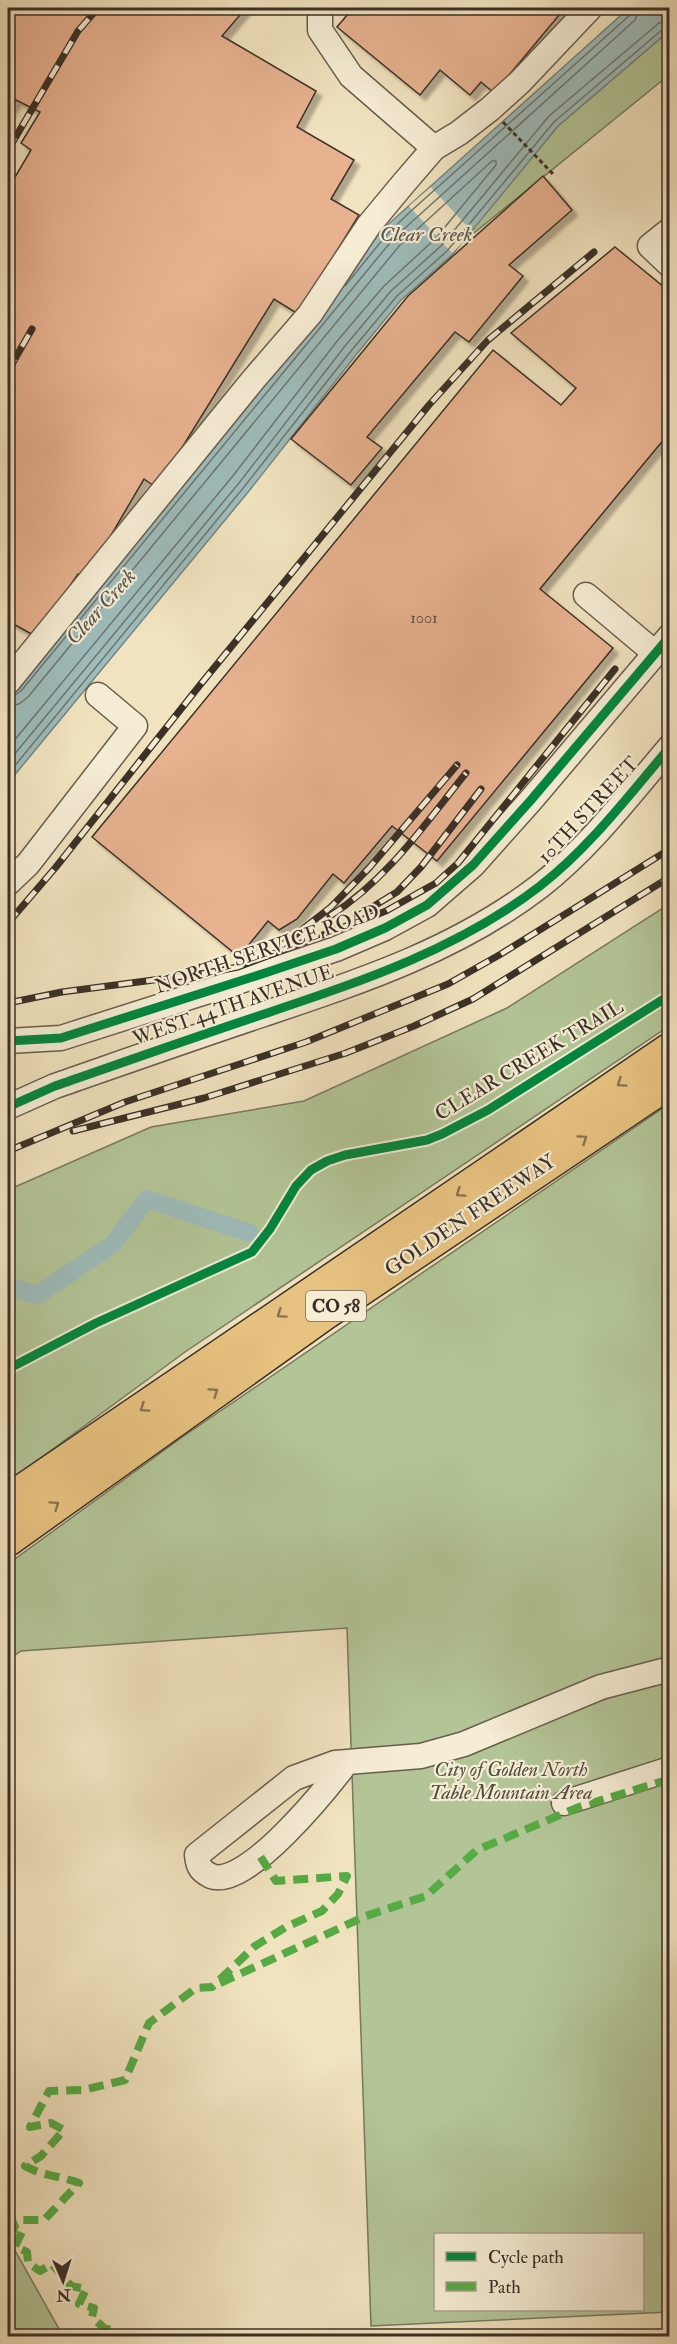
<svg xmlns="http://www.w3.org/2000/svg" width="677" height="2344" font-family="'IM FELL Double Pica',serif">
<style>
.green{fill:#b3c597;stroke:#767a5f;stroke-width:1.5;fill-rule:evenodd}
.water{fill:#9ebcbb;stroke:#768480;stroke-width:1.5}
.pier{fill:#f1e3bf}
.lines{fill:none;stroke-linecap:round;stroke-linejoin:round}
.shore{stroke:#6c7671;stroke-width:1.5}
.canal{stroke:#9ebcbb;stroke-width:18}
.building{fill:#e8b290;stroke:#3a3027;stroke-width:1.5;filter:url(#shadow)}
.minor-casing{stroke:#685d4d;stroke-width:27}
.highway-casing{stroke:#3a3027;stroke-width:36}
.path{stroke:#3a3027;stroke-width:3;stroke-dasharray:4.5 3;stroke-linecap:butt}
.minor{stroke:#f6edd5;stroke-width:24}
.highway{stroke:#e8c280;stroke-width:33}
.rail-casing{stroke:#3a3027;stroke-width:7}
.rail{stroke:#f6edd5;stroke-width:4.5;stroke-dasharray:14;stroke-linecap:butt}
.quiet{stroke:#55ab44;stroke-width:8;stroke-dasharray:15 8;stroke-linecap:butt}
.cycleway-casing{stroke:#f6edd5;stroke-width:13}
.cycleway{stroke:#00873e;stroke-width:9}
.oneway{stroke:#88724f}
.labels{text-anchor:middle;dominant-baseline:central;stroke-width:4.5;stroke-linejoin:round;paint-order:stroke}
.number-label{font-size:16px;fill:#665041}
.shield{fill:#f6edd5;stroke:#72695b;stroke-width:1.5}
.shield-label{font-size:18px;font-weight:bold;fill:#3a3027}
.street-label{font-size:20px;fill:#3a3027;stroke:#f6edd5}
.park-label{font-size:20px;font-style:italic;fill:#524e3d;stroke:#f6edd5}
.water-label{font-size:21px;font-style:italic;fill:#53534c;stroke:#f6edd5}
</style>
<defs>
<filter id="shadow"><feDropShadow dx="5.5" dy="5.5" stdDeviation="1.5" flood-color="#0004"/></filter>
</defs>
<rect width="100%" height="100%" fill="#f1e3bf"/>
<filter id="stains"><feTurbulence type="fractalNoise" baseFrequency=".00333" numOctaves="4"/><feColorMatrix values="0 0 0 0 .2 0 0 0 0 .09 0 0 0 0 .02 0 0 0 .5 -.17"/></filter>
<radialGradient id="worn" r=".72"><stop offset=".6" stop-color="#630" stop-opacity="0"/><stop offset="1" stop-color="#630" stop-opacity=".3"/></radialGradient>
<g class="green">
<path d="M 669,31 L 669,75 L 474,233 L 471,231 L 558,126 Z"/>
<path d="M 669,904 L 669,1026 L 185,1352 L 8,1482 L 8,1190 L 151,1127 L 304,1101 L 507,1008 Z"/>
<path d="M 669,1104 L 669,2312 L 371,2326 L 347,1628 L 21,1651 L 8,1660 L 8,1564 L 181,1438 ZM 436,2234 L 642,2234 L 642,2310 L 436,2310 Z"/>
<path d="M 8,2238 L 63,2336 L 8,2336 Z"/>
</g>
<path class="water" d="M 629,8 L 669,8 L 669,31 L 558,126 L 452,255 L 401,300 L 356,355 L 249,491 L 8,783 L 8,686 L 383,229 Z"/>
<path class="pier" d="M 431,187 L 473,233 L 452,253 L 409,206 Z"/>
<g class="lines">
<g class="shore">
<path d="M 345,286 L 388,233 L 411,211 L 630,15 L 632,8"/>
<path d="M 8,697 L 14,696 L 21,691 L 394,238 L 635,20 L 640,8"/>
<path d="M 8,706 L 19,704 L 28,697 L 400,245 L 492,161 L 496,161 L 496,165 L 435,239 L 384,286 L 338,340 L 232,477 L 8,748"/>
<path d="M 8,762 L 239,483 L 345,346 L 391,291 L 442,245 L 549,116 L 659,23 L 670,20"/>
<path d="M 8,774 L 244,487 L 351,351 L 397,296 L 447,251 L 554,122 L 663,29 L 670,27"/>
</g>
<path class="canal" d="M 8,1286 L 37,1295 L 112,1245 L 147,1199 L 250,1233"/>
</g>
<g class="building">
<path d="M 8,8 L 246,8 L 222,36 L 316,91 L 297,127 L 354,160 L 331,199 L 359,215 L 298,314 L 274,299 L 157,488 L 144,479 L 86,578 L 78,574 L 35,636 L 8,621 L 8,189 L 31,150 L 21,143 L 40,112 L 16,100 L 8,113 Z"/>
<path d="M 353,8 L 565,8 L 494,93 L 481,82 L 470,95 L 440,70 L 420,95 L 337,27 Z"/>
<path d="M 543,176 L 572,210 L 509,265 L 523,276 L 469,342 L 455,332 L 367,437 L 382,448 L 351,485 L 291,439 L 408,296 Z"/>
<path d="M 615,247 L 670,292 L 670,432 L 540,589 L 613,648 L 437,861 L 392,826 L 344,883 L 333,874 L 297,919 L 279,930 L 268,921 L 239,957 L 92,837 L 493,350 L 561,405 L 576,388 L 511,333 Z"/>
</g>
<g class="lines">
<g class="minor-casing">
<g id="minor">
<path d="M 320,8 L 320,30 L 351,76 L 434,148"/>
<path d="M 670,230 L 650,246 L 670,265"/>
<path d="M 586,595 L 655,653"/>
<path d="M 8,682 L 253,380 L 310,314 L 369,225 L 403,184 L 434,148 L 459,133 L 490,109 L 520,82 L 590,8"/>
<path d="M 8,883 L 28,864 L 135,726 L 98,695"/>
<path d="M 8,1041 L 61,1038 L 265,973 L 336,949 L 385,928 L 427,905 L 473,865 L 531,800 L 670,636"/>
<path d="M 8,1107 L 55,1086 C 124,1062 192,1038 261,1015 C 359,982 457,950 540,886 C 590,847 629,795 670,747"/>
<path d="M 347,1762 C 327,1788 246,1890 211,1876 C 201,1871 198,1867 197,1855 L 294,1778 L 335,1763 L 421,1756 L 464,1744 L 601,1687 L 670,1669"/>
<path d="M 564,1803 L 670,1769"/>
</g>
</g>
<g class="highway-casing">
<g id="highway">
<path d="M 8,1501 L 670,1050"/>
<path d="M 8,1539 L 323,1314 L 670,1081"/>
</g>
</g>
<path class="path" d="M 503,122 L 553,174"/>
<use href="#minor" class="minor"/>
<use href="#highway" class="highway"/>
<g class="rail-casing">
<g id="rail">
<path d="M 8,150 L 78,31 L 98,8"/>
<path d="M 8,371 L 32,329"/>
<path d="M 330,916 C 387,880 424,825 466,773"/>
<path d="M 356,917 L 397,892 L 421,867 L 481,789"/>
<path d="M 8,923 L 56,867 L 200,685 L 429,405 L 488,340 L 594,252"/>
<path d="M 281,946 L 331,907 L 370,867 L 457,765"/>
<path d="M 8,1003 L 62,992 L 207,973 L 238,967 L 386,911 L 436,883 L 458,863 L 615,669"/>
<path d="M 73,1131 L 204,1098 L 346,1053 L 414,1026 L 473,999 L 670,877"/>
<path d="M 8,1151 L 125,1102 L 306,1042 L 448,984 L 501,954 L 670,849"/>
</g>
</g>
<use href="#rail" class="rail"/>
<g class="quiet">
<path d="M 220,1983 L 366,1916 L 426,1896 L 477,1850 L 579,1807 L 670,1779"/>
<path d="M 132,2336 L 104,2328 L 92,2317 L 94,2308 L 79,2304 L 86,2289 L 71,2286 L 52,2264 L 40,2271 L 28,2263 L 27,2252 L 15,2246 L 23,2230 L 16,2229 L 12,2220 L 44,2220 L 79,2183 C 61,2176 42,2176 25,2166 L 41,2156 L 64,2130 L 51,2123 L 30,2127 L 49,2091 L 83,2090 L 125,2080 L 149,2023 L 196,1988 L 212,1987 L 255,1946 L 286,1927 L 322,1911 L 338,1894 L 347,1876 L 276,1881 L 260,1856"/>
<path d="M 150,2336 L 164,2334 L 169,2336"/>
</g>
<g class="cycleway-casing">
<g id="cycleway">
<path d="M 8,1041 L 61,1038 L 265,973 L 336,949 L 385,928 L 427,905 L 473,865 L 531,800 L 670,636"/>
<path d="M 8,1107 L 55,1086 C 124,1062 192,1038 261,1015 C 359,982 457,950 540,886 C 590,847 629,795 670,747"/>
<path d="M 8,1369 L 96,1323 L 252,1252 L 270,1229 L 296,1186 L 311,1170 L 327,1161 L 345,1155 L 427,1140 L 442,1134 L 488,1110 L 670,995"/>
</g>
</g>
<use href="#cycleway" class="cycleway"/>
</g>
<defs><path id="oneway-chevron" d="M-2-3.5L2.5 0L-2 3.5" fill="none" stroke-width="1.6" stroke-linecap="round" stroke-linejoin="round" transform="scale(1.5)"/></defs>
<g class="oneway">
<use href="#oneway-chevron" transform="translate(621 1083) rotate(146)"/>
<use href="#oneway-chevron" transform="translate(583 1139) rotate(-34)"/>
<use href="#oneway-chevron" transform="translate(460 1193) rotate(146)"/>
<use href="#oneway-chevron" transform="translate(281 1314) rotate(146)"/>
<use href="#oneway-chevron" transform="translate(214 1392) rotate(-35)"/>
<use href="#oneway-chevron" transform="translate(144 1408) rotate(146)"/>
<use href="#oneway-chevron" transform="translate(55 1505) rotate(-35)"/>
</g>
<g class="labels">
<g class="number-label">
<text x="424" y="618">1001</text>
</g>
<rect class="shield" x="306" y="1291" width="60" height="30" rx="4.5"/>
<g class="shield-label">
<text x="336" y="1306">CO 58</text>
</g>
<g class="street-label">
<text transform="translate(588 810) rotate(-47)">10TH STREET</text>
<text transform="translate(267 949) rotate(-19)">NORTH SERVICE ROAD</text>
<text transform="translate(233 1005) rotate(-19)">WEST 44TH AVENUE</text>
<text transform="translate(529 1060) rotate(-31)">CLEAR CREEK TRAIL</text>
<text transform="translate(470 1215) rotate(-34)">GOLDEN FREEWAY</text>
</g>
<g class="park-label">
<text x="511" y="1769">City of Golden North<tspan x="511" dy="23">Table Mountain Area</tspan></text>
</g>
<g class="water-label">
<text x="426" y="234">Clear Creek</text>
<text transform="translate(101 607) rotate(-48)">Clear Creek</text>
</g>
</g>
<rect width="677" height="2344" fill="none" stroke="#f1e3bf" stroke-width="30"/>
<rect x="9" y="9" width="659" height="2326" fill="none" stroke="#3a3027" stroke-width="3"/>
<rect x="15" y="15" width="647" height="2314" fill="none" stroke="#3a3027" stroke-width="1.5"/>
<rect x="434" y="2233" width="210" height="78" fill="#f6edd5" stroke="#aba18f" stroke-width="1.5"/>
<rect x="446" y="2252" width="30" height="9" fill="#00873e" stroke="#aba18f" stroke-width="1.5"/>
<text x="488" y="2263" font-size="18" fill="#3a3027">Cycle path</text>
<rect x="446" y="2282" width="30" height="9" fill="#55ab44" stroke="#aba18f" stroke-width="1.5"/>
<text x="488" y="2293" font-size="18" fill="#3a3027">Path</text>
<g transform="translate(63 2281) rotate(177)" stroke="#f6edd5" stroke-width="4.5" paint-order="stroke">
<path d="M0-4.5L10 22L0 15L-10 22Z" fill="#3a3027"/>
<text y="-9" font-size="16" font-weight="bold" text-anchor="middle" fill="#3a3027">N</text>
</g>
<rect width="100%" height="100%" filter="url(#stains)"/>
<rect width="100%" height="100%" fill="url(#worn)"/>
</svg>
